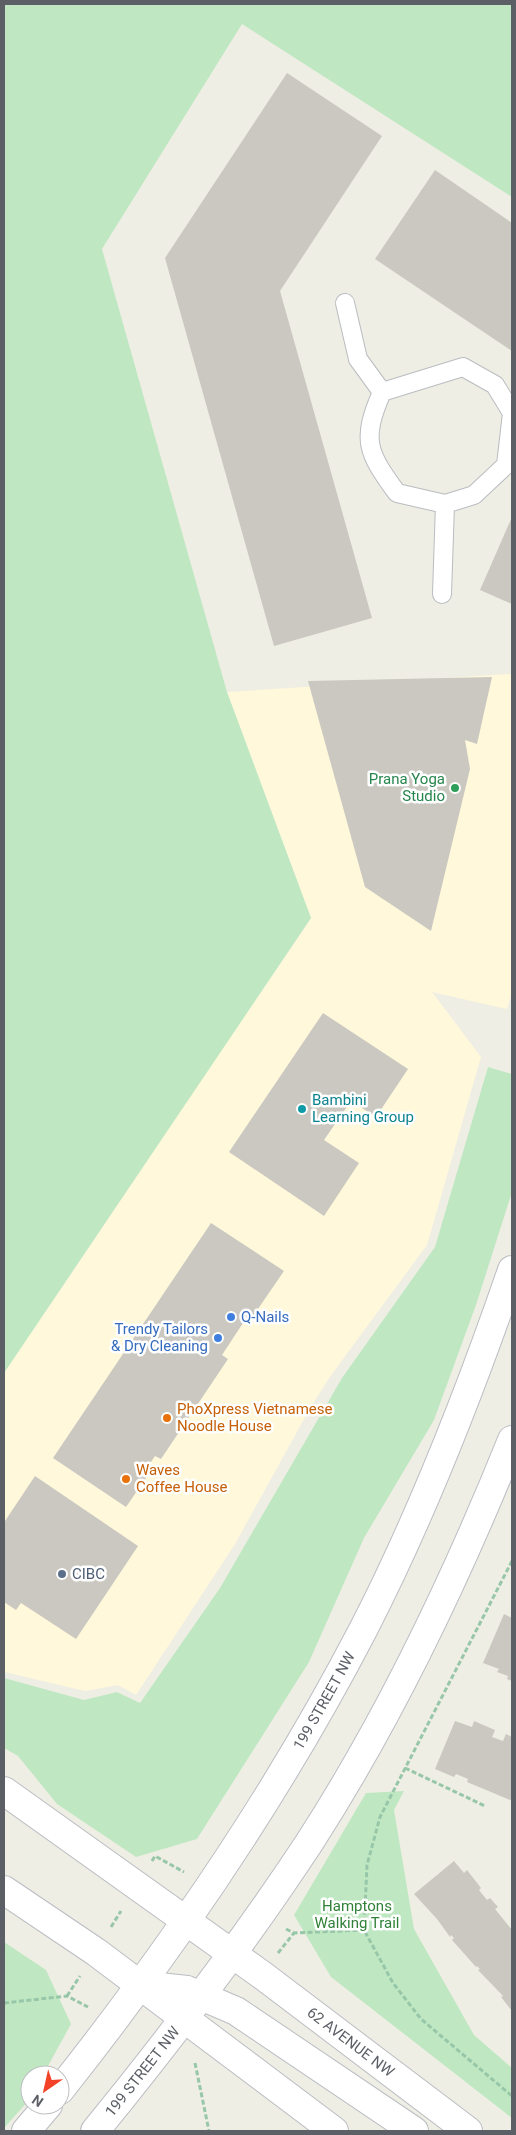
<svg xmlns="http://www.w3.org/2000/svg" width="516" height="2135" font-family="Roboto,sans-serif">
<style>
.commercial{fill:#fff8da}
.green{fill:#bfe8c2}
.building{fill:#cac8c1}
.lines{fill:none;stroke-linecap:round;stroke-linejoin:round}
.lane-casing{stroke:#b9bcc1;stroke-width:20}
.secondary-casing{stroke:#babdc3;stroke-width:30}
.path{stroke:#97c7a8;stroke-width:3;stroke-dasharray:5 2.5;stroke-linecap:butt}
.lane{stroke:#fff;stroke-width:18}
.secondary{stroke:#fff;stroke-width:28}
.leisure-dot{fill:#2e9e5b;stroke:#fff;stroke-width:2}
.culture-dot{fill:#0f9aa8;stroke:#fff;stroke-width:2}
.shop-dot{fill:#3f7fe0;stroke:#fff;stroke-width:2}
.food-dot{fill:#e8710a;stroke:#fff;stroke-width:2}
.service-dot{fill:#5c6f8a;stroke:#fff;stroke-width:2}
.labels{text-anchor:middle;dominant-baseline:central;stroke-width:5;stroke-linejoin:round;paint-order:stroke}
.leisure-label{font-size:15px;fill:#27864d;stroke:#fff;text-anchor:end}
.culture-label{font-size:15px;fill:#0d838f;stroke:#fff;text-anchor:start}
.shop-label{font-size:15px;fill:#366cbe;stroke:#fff;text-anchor:start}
.food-label{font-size:15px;fill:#c56008;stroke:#fff;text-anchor:start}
.service-label{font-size:15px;fill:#4e5e75;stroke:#fff;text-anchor:start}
.street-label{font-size:15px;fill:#5c6066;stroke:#fff}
.park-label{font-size:15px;fill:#308238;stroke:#fff}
</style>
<rect width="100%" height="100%" fill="#efeee4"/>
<path class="commercial" d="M 509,674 L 512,675 L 512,992 L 507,1009 L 432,992 L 481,1057 L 427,1245 L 329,1378 L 309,1410 L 235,1544 L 136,1695 L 118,1685 L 85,1691 L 5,1672 L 4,1373 L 311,918 L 227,692 Z"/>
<g class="green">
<path d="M 4,4 L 512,4 L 512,197 L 242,24 L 102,249 L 227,692 L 311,918 L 4,1373 Z"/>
<path d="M 488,1067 L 512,1074 L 512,1192 L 476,1305 L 434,1420 L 364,1538 L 309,1662 L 197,1839 L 136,1857 L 57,1804 L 18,1756 L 4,1748 L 4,1678 L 84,1700 L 117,1692 L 140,1703 L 220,1588 L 342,1378 L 435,1247 Z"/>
<path d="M 404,1791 L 394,1810 L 414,1929 L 474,2035 L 512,2068 L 512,2118 L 331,1977 L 294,1915 L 366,1793 Z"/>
<path d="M 4,1942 L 46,1970 L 71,2024 L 43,2075 L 30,2075 L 30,2099 L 4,2128 Z"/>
</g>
<g class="building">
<path d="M 287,73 L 382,136 L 280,291 L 372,618 L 274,646 L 165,258 Z"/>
<path d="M 435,170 L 512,223 L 512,351 L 375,259 Z"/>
<path d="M 512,517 L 512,604 L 480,590 Z"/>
<path d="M 492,677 L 477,744 L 465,740 L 470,769 L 431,931 L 365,887 L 308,681 Z"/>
<path d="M 323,1013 L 408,1069 L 376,1117 L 351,1101 L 324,1140 L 359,1163 L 324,1216 L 229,1152 Z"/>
<path d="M 211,1223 L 284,1271 L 251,1319 L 247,1317 L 222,1355 L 228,1359 L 161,1459 L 155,1456 L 144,1472 L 148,1475 L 126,1507 L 53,1458 Z"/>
<path d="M 35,1476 L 138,1546 L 76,1639 L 21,1603 L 16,1610 L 4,1602 L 4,1520 L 5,1521 Z"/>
<path d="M 504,1614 L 512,1618 L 512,1681 L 507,1679 L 508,1676 L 497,1672 L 499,1669 L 483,1663 Z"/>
<path d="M 455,1721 L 472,1727 L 474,1721 L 495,1730 L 492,1737 L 503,1741 L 506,1734 L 512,1737 L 512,1799 L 510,1800 L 467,1782 L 468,1779 L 456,1774 L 454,1777 L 435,1769 Z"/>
<path d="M 454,1861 L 464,1873 L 467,1870 L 481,1888 L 479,1890 L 487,1900 L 490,1898 L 498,1907 L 495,1909 L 512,1930 L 512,2011 L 501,1997 L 503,1996 L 478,1970 L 480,1969 L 477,1966 L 476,1967 L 452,1940 L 454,1938 L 451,1935 L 450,1937 L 437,1919 L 414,1894 Z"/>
</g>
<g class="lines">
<g class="lane-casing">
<g id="lane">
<path d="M 345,303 L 358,359 L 382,392"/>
<path d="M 512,413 L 495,385 L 463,367 L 382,392 C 361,440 367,452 397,493 L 445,504 L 474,495 L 506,465 L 512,413"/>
<path d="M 442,594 L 445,504"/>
</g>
</g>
<g class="secondary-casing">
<g id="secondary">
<path id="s1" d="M 4,1791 L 262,1975 L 468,2131"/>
<path d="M 4,1890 L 96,1952 L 334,2131"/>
<path d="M 140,1985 L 187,1990 L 236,2011 L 414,2131"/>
<path id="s2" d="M 60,2090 C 175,1945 279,1792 364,1628 C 423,1513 470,1392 512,1270"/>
<path d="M 26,2131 L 48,2105"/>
<path id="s3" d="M 95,2131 C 171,2038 243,1943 309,1843 C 391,1716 456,1579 512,1440"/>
</g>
</g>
<g class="path">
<path d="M 512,1561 L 380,1817 L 367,1865 L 364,1930 L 393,1983 L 421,2019 L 512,2096"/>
<path d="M 405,1768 L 485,1806"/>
<path d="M 152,1861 L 155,1856 L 184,1872"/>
<path d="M 111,1927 L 121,1911"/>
<path d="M 286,1929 L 294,1933 L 364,1930"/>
<path d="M 278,1953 L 294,1933"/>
<path d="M 67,1996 L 80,1976"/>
<path d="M 4,2003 L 67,1996 L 88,2007"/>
<path d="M 195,2063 L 209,2131"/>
</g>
<use href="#lane" class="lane"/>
<use href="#secondary" class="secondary"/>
</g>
<circle class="leisure-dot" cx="455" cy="788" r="5"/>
<circle class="culture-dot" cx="302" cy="1109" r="5"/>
<g class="shop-dot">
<circle cx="231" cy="1317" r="5"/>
<circle cx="218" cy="1338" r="5"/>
</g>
<g class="food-dot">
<circle cx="167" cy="1418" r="5"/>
<circle cx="126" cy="1479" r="5"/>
</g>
<circle class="service-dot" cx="62" cy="1574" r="5"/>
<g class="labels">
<g class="leisure-label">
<text x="445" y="779">Prana Yoga<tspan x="445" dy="17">Studio</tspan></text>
</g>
<g class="culture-label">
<text x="312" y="1100">Bambini<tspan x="312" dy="17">Learning Group</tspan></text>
</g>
<g class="shop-label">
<text x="241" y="1317">Q-Nails</text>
<text x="208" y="1329" text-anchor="end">Trendy Tailors<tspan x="208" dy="17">&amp; Dry Cleaning</tspan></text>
</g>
<g class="food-label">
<text x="177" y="1409">PhoXpress Vietnamese<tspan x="177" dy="17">Noodle House</tspan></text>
<text x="136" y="1470">Waves<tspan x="136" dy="17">Coffee House</tspan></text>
</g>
<g class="service-label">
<text x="72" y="1574">CIBC</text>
</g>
<g class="street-label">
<text stroke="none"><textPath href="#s2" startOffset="471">199 STREET NW</textPath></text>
<text stroke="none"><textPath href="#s1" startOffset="428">62 AVENUE NW</textPath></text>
<text stroke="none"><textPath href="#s3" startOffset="76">199 STREET NW</textPath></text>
</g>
<g class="park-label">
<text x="357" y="1906">Hamptons<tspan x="357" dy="17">Walking Trail</tspan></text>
</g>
</g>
<rect width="516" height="2135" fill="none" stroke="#5c6066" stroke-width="10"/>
<g transform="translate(45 2090) rotate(214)"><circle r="24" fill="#ffffff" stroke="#bebfc2"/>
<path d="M0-4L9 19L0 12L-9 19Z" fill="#f24228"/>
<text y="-8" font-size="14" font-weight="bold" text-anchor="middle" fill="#5c6066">N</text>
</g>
</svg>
